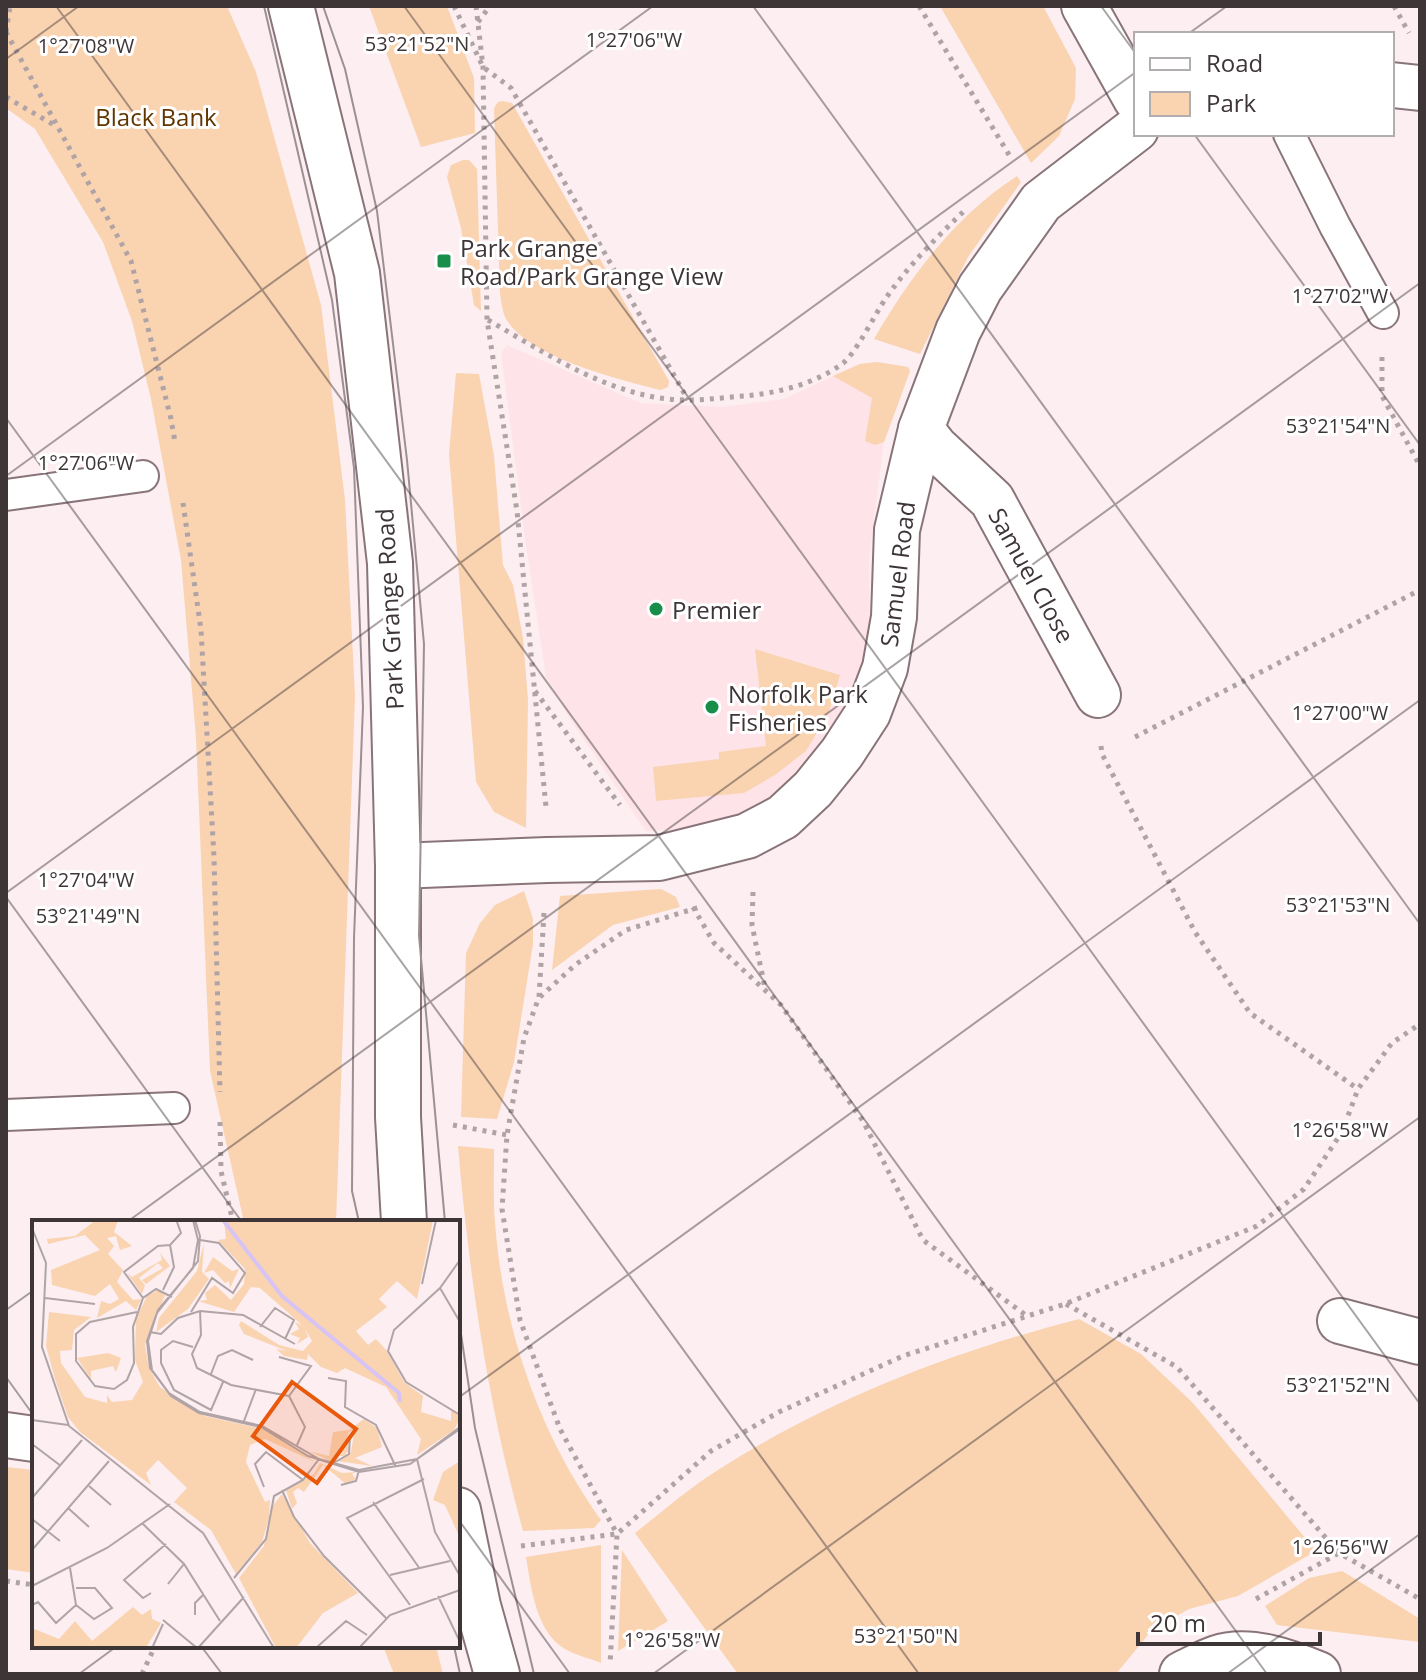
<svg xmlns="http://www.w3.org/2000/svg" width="1426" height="1680" font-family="'Open Sans',sans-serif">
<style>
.built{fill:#fee4e9}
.green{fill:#fad3b1}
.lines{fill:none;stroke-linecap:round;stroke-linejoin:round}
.lane-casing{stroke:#897579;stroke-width:34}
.street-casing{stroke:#897579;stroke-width:48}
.secondary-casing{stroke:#897579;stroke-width:48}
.path{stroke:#afa3a6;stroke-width:5;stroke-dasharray:4 6;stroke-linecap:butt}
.lane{stroke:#fff;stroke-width:30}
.street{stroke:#fff;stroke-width:44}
.secondary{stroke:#fff;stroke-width:44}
.tram{stroke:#9c9093;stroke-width:2}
.ticks{fill:none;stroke:#3e3537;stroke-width:2;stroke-opacity:0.45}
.poi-dot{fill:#178e49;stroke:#fff;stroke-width:3}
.labels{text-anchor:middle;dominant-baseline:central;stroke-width:6;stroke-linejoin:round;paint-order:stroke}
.park-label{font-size:24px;fill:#613500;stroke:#fff}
.poi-label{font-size:24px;fill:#3e3537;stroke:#fff;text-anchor:start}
.street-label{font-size:24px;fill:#3e3537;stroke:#fff}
.inset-river{fill:none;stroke:#d8c4f4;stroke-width:4}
.inset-road{fill:none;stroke:#b0a4a7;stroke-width:2}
.view{fill:#e8590c;fill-opacity:0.15;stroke:#e8590c;stroke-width:4}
.inset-edge{fill:none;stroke:#3e3537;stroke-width:4}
.ticks-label{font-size:20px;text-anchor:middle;fill:#3e3537;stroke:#fff;stroke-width:6;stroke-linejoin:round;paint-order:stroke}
</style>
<rect width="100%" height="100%" fill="#fceef1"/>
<path class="built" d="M 507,345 L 641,403 L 722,407 L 783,399 L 860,364 L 877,362 L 908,367 L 910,371 L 884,442 L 869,558 L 870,631 L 864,675 L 851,716 L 767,808 L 689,829 L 646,831 L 570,719 L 546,677 L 526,545 L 501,353 Z"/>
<g class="green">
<path d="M 6,6 L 227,6 L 256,72 L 321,305 L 345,500 L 355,696 L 336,1222 L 244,1222 L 210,1071 L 196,738 L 181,560 L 151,399 L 132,321 L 103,242 L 35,129 L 6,108 Z"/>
<path d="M 369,6 L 447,6 L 474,78 L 475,133 L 421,147 Z"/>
<path d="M 940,6 L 1043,6 L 1076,68 L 1075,99 L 1059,136 L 1031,163 Z"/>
<path d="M 502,101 L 512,103 L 669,381 L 668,387 L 661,390 C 621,380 526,357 505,317 C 502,310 501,301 500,293 L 494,108 L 498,102 Z"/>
<path d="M 463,160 L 469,160 L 477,169 L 481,311 L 474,305 L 461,228 L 447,177 L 451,165 Z"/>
<path d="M 1017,176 L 1021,182 L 968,257 L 920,354 L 874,339 C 910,277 955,216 1017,176 Z"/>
<path d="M 877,362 L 908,367 L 910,371 L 884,442 L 875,445 L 865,441 L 872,398 L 833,376 L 860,364 Z"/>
<path d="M 456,373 L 479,374 L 494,456 L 503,565 L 513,585 L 523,638 L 528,700 L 526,828 L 494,812 L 476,782 L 449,454 Z"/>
<path d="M 755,649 L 840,675 L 829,712 L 806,751 L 775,775 L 744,793 L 656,801 L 653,767 L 719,759 L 719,752 L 766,746 Z"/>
<path d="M 661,889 L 676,897 L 680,907 L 613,925 L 552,970 L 560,896 Z"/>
<path d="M 524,891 L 533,919 L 533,944 L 514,1062 L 497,1119 L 461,1117 L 466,953 L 480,923 L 495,905 Z"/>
<path d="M 458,1146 L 494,1149 C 494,1173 493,1198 495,1223 C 503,1328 539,1434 601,1520 L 594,1528 L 523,1531 C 488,1405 469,1276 458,1146 Z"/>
<path d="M 1079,1319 L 1141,1354 L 1193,1403 L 1316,1551 L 1238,1596 L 1189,1609 L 1152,1630 L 1116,1674 L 738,1674 L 635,1533 C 662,1512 689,1488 718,1470 C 829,1399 952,1352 1079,1319 Z"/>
<path d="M 6,1467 L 34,1470 L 34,1573 L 6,1569 Z"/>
<path d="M 601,1545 L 601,1663 C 589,1658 575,1655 565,1649 C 536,1632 531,1587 526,1557 Z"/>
<path d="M 622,1550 L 668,1621 L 618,1651 Z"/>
<path d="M 1342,1571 L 1420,1619 L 1420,1642 L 1277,1625 L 1265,1606 L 1309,1578 Z"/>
<path d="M 383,1646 L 436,1646 L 443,1674 L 394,1674 Z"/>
</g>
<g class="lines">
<g class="lane-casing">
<g id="lane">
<path d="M 1289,134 L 1335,226 L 1383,313"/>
<path d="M 6,495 L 143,476"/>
<path d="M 6,1115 L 174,1108"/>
</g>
</g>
<g class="street-casing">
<g id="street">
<path d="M 1084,6 L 1136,99"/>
<path d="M 1392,85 L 1420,88"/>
<path d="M 921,429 L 935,447 L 992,500 L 1098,695"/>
<path d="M 398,866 L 547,860 L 659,858 L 747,836 L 783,817 L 813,789 L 842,753 L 868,713 L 885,668 L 894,617 L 897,530 L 921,429 L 958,331 L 980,288 L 1041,202 L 1136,129"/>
<path d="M 1340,1321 L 1420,1342"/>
<path d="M 6,1435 L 34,1439"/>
<path d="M 1182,1674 C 1193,1669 1205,1662 1217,1658 C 1249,1647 1289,1662 1318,1674"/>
</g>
</g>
<g class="secondary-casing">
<g id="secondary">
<path d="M 291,6 L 357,273 L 390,563 L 398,866 L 398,1117 L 404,1222"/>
<path d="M 458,1510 L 478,1606 L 497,1674"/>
</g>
</g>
<g class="path">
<path d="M 454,6 L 483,67 L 511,88 L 688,400"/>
<path d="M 476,6 L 483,67 L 487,320 L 517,511 L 546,807"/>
<path d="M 919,6 L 1011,158"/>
<path d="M 1394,6 L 1409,33"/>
<path d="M 478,22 L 490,6"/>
<path d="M 6,32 L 131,261 L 171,419 L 175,442"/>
<path d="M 6,32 L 10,6"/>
<path d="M 6,97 L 54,125"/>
<path d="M 488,320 C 549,355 616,401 690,400 C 708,400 727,397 745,396 C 778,393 814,384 842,364 C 855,355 875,314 886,298 C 908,266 935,239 963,212"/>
<path d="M 1382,357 L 1382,396 L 1420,466"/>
<path d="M 183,503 L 201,630 L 214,857 L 220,1092"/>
<path d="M 535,691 L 620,805"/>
<path d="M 1135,737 L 1420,590"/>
<path d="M 1101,746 L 1102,754 L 1195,932 L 1250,1013 L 1358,1089"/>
<path d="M 753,892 L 752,925 L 765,988"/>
<path d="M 693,907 L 714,943 L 781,1005 L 863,1121 L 923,1240 L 1027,1316"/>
<path d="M 544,913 L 539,997 L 524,1038 L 507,1135 L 502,1209 L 520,1320 L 560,1429 L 617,1534 L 610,1665"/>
<path d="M 540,997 L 575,965 L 626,930 L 703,906"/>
<path d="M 220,1122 L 221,1171 L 233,1222"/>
<path d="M 453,1125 L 507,1135"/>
<path d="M 1066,1304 L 1177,1367 L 1339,1553 L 1420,1599"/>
<path d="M 521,1546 L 617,1534 L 711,1451 L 779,1412 L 903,1356 L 1065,1304 L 1257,1226 L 1304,1189 L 1342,1132 L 1358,1089 L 1392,1043 L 1420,1024"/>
<path d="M 6,1581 L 34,1585"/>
<path d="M 1256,1599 L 1339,1553"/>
<path d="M 142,1674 L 155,1646"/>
</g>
<use href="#lane" class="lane"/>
<use href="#street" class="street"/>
<use href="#secondary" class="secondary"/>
<g class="tram">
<path d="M 264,6 L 332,300 L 354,468 L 363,707 L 354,938 L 352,1191 L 359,1222"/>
<path d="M 323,6 L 345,69 L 377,211 L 407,460 L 424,644 L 419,936 L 445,1222"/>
<path d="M 458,1314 L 475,1428 L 534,1674"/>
<path d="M 454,1646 L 460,1674"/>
</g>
</g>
<path class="ticks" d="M 56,6 L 1267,1674M 404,6 L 1420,1404M 753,6 L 1420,924M 1101,6 L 1136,54M 1188,34 L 1227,6M 6,59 L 79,6M 1194,134 L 1420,445M 6,418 L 919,1674M 6,476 L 653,6M 6,893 L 1136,72M 6,897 L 242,1222M 127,1222 L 1420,283M 6,1310 L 34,1290M 6,1377 L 34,1416M 458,1398 L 1420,700M 458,1519 L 570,1674M 201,1646 L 222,1674M 79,1674 L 117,1646M 653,1674 L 1420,1117M 1227,1674 L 1420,1534"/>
<g class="poi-dot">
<rect x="436" y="253" width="16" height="16" rx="4"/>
<circle cx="656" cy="609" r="8"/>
<circle cx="712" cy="707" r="8"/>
</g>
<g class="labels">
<g class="park-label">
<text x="156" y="116">Black Bank</text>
</g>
<g class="poi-label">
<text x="460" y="247">Park Grange<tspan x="460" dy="28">Road/Park Grange View</tspan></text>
<text x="672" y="609">Premier</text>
<text x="728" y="693">Norfolk Park<tspan x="728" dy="28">Fisheries</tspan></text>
</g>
<g class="street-label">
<text transform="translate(897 574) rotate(-83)">Samuel Road</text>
<text transform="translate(1032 575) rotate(61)">Samuel Close</text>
<text transform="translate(389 609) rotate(-93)">Park Grange Road</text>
</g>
</g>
<g transform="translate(32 1220)">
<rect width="428" height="428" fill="#fceef1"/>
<path d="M 64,0 L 86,0 L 82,12 L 100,26 L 88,30 L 84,16 L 75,18 L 82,26 L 76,34 L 91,50 L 85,62 L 101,80 L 109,79 L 104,90 L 94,81 L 65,98 L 69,81 L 78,84 L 87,79 L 78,64 L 63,76 L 20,65 L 19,50 L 68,30 L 53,15 L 16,24 L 15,19 L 43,16 ZM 192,0 L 401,0 L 385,79 L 365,61 L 347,79 L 355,87 L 324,111 L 336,125 L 344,119 L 355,131 L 372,162 L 391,176 L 389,192 L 419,201 L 419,188 L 428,198 L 422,210 L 385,235 L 389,219 L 354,167 L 313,148 L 305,153 L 289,147 L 276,134 L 275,140 L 252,136 L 244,129 L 255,131 L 212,114 L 207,105 L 209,101 L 247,125 L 271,131 L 280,121 L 273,109 L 276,117 L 265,124 L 268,118 L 258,114 L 267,109 L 263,102 L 270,105 L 228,68 L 219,67 L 202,92 L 166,81 L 175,80 L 173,73 L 183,65 L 199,80 L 212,64 L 213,49 L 186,20 L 194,19 ZM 172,23 L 170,52 L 177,59 L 156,89 L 124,112 L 127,98 L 165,51 ZM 128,33 L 138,46 L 114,64 L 110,60 L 131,48 L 126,43 L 107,58 L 113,65 L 110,74 L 95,53 L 100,57 L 130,40 ZM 181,37 L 200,51 L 207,49 L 198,68 L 197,61 L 193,63 L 181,50 L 172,53 ZM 126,70 L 133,75 L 113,125 L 117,148 L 128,167 L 173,196 L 231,209 L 283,242 L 233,219 L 218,225 L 214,242 L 233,282 L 238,280 L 237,298 L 230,322 L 204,354 L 179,310 L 142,282 L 155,268 L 126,240 L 114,253 L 119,265 L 48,212 L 36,197 L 23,159 L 14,126 L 17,92 L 59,97 L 42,110 L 40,130 L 28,131 L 29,143 L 53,177 L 75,183 L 75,175 L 80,182 L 100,180 L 111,162 L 103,140 L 104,99 L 115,76 ZM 76,133 L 89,138 L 84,152 L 81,146 L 59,151 L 59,159 L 45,138 ZM 332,199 L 345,208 L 350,227 L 323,238 L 340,246 L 305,241 L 319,232 L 323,208 L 316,213 L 317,230 L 312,236 L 307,236 L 315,230 L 298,241 L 277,231 L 297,236 L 301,212 L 317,210 ZM 428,241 L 428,318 L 413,285 L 401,280 L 411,252 ZM 288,243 L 310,253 L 324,252 L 320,254 L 324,259 L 314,264 L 291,245 L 272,272 L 266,268 L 261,272 L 265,283 L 260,289 L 254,270 L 282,254 ZM 250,274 L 278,323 L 326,373 L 291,393 L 264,428 L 243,426 L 207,358 L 232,326 L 239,288 ZM 101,387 L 110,395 L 119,389 L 120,399 L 129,403 L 115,426 L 0,428 L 0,408 L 27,419 L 43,401 L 60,421 Z" fill="#fad3b1"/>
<path class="inset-river" d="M 191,0 L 250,76 L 367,173 L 368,182"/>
<path class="inset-road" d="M 161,0 L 166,20 L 161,48 L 126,90 L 115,121 L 118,148 L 139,176 L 167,193 L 229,207 L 276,236 L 327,252 L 378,244 L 428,209M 163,0 L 168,16 L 166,41 L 125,93 L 116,121 L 120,150 L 137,173 L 168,192 L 230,206 L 287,239 L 327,250 L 385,239 L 428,207M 0,8 L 14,43 L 10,127 L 37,206 L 171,313 L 242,428M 428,40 L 408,68 L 362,110 L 356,131 L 374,162 L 428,195M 390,64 L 404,0M 408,68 L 428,102M 131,70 L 142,47 L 138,25 L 149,13 L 145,2M 13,78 L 63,84M 111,78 L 92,52 L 126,26 L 138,25M 168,91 L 169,115 L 160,134 L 165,148 L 199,165 L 257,176M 105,92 L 58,102 L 44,114 L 44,141 L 63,166 L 82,169 L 95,160 L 102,143 L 101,107 L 111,78 L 124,69 L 140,77M 159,92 L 180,58 L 201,73 L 213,53 L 187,23 L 168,20M 228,107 L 243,88 L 262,100 L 253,119M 118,112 L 129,114 L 146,98 L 168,91 L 211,95 L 263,124M 161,127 L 141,121 L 129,130 L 129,143 L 142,170 L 179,190 L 191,162M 247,137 L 279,146 L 257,176 L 273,207 L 265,225M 179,154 L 186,136 L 200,130 L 221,140M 296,158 L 314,161 L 313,187 L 344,205 L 364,247M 0,200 L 36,205M 212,201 L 224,169M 0,224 L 29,246M 385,239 L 403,312 L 428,356M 300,244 L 317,234 L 318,216 L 324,210M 309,265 L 324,261 L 327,250M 57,266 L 79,285M 232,267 L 223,244 L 234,232 L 271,260M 250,270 L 262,297 L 292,336 L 354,398M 0,278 L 50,220M 341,282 L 388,349M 36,288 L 57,307M 0,299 L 28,321M 110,303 L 152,344 L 188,401M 0,330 L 77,241M 38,348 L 44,385M 358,355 L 418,341M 202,358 L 234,319 L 242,276 L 271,260 L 287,239M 136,364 L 152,344M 0,366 L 75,328 L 138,284M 119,373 L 111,378 L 92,360 L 134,324M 406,376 L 428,422M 0,385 L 6,382 L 24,403 L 44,385M 44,385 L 62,399 L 80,388 L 63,368 L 44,368M 378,385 L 315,298 L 392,259M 163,395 L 163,383 L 172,374M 131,400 L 165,428M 121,426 L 131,404M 166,428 L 212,377M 284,428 L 314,401 L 335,415M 327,428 L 358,395 L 428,370"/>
<path class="view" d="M 260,162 L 324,209 L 285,263 L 221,216 Z"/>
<rect width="428" height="428" class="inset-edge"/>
</g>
<g class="ticks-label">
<text x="634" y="47">1°27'06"W</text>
<text x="417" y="51">53°21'52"N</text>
<text x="86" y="53">1°27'08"W</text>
<text x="1340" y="303">1°27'02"W</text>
<text x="1338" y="433">53°21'54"N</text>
<text x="86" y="470">1°27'06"W</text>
<text x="1340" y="720">1°27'00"W</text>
<text x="86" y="887">1°27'04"W</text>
<text x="1338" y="912">53°21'53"N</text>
<text x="88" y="923">53°21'49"N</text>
<text x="1340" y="1137">1°26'58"W</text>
<text x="1338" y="1392">53°21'52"N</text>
<text x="1340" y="1554">1°26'56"W</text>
<text x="906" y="1643">53°21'50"N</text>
<text x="672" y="1647">1°26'58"W</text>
</g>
<rect width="1426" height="1680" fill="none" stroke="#3e3537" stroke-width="16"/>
<rect x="1134" y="32" width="260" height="104" fill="#ffffff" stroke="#b2aeaf" stroke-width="2"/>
<rect x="1150" y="58" width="40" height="12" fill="#ffffff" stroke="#b2aeaf" stroke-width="2"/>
<text x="1206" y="72" font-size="24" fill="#3e3537">Road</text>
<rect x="1150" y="92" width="40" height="24" fill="#fad3b1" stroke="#b2aeaf" stroke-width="2"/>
<text x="1206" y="112" font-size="24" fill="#3e3537">Park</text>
<path d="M1138 1632v12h182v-12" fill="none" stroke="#3e3537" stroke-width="4"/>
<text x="1150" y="1632" font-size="24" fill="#3e3537" stroke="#ffffff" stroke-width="6" paint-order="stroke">20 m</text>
</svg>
